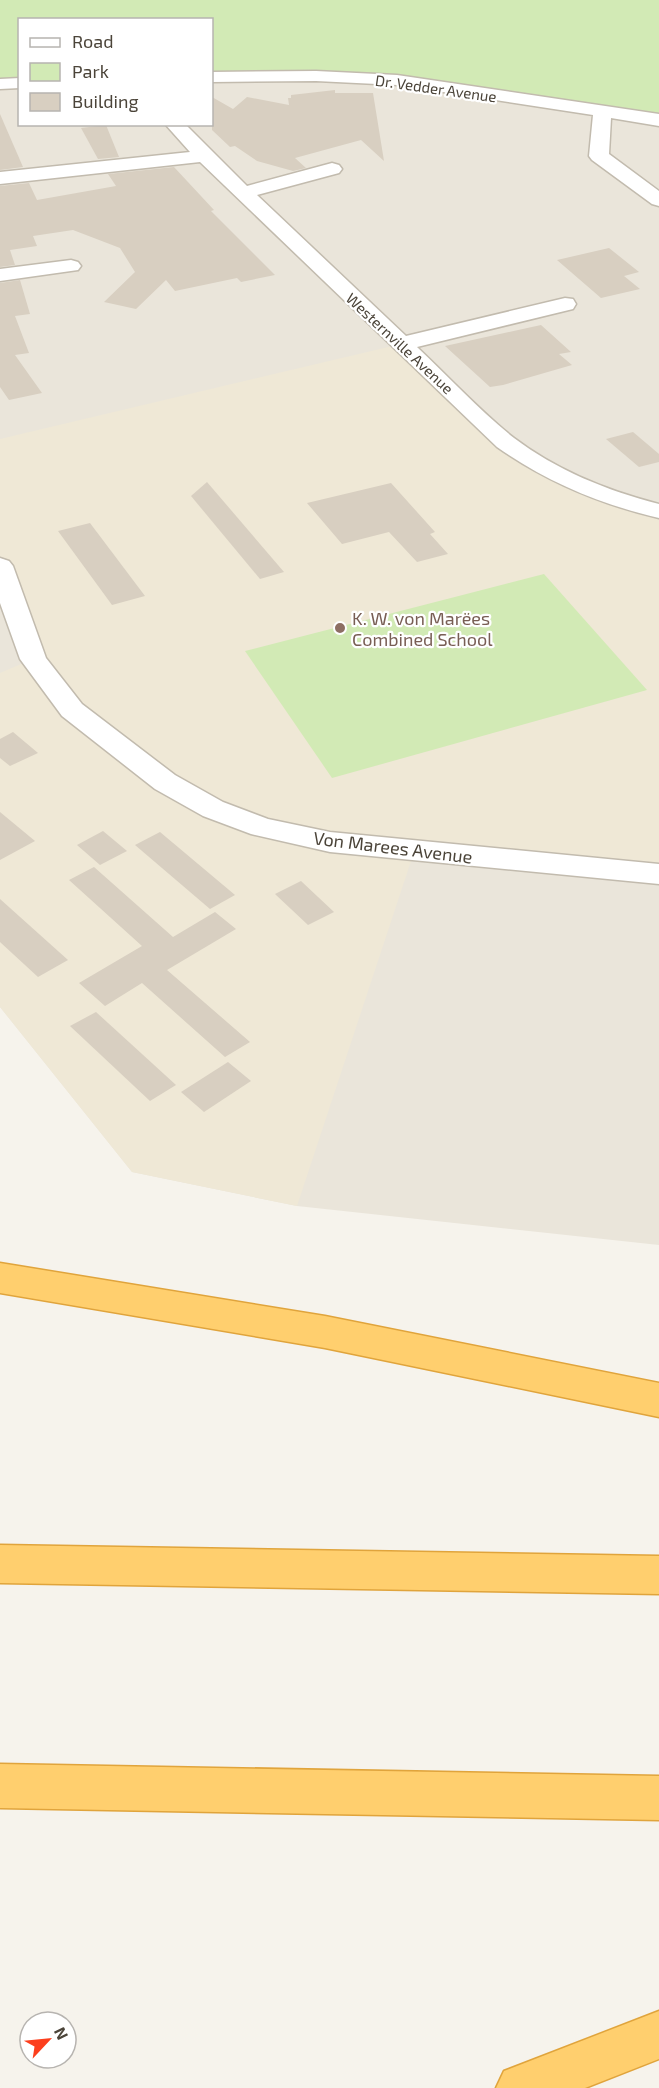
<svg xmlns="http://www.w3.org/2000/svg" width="659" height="2088" font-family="'Exo 2',sans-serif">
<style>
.residential{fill:#eae5da}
.education{fill:#efe8d6}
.green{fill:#d2eab5}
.building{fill:#d8cfc1}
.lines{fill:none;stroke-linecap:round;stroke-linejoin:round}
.minor-casing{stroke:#c2bbae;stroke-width:3}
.highway-casing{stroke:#e0a43c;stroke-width:3}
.minor{fill:#fff;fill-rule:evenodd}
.highway{fill:#ffcf6e;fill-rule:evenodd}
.education-dot{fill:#8d6e63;stroke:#fff;stroke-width:2}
.labels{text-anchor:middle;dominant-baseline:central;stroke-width:4.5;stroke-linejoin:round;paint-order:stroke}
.far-street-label{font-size:15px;fill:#4b4439;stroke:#fff}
.education-label{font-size:18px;fill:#785e54;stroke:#fff;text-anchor:start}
.street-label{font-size:18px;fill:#4b4439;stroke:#fff}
</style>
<rect width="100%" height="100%" fill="#f6f3ec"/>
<path class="residential" d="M 316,76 L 365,78 L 659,120 L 659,1245 L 297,1206 L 132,1172 L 0,1007 L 0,84 L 19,83 L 20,124 L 212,124 L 212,77 Z"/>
<path class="education" d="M 401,344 L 536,464 L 659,511 L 659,874 L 414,852 L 297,1206 L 132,1172 L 0,1007 L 0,673 L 33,659 L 0,566 L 0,439 Z"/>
<g class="green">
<path d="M 0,0 L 659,0 L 659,120 L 397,80 L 316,76 L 212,77 L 212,20 L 20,20 L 19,83 L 0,84 Z"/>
<path d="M 544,574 L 647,690 L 332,778 L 245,651 Z"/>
</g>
<g class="building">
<path d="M 335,90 L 335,93 L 373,93 L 384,161 L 361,140 L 295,158 L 306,168 L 293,171 L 257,161 L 235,146 L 230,147 L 212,130 L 212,97 L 233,109 L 247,97 L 289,105 L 288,98 L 291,98 L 291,95 Z"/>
<path d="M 0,114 L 23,167 L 0,170 Z"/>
<path d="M 106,125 L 119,157 L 98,159 L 81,128 Z"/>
<path d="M 174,167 L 214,210 L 211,211 L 275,275 L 241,282 L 237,278 L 175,291 L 166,280 L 136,309 L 104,302 L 135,272 L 120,248 L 73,230 L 33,236 L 37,246 L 10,250 L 15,265 L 0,267 L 0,186 L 29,183 L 37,200 L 116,186 L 108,174 Z"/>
<path d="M 609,248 L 639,272 L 624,276 L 640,289 L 601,298 L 557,260 Z"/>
<path d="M 20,280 L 30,314 L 15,316 L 29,353 L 15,355 L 42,393 L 9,400 L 0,387 L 0,283 Z"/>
<path d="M 541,325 L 571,352 L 559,354 L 572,365 L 503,385 L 490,387 L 445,346 Z"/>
<path d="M 633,432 L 659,454 L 659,462 L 639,467 L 606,439 Z"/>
<path d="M 207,482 L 284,572 L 260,579 L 191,496 Z"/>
<path d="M 391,483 L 435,532 L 430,534 L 448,554 L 417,562 L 389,532 L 342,544 L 307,503 Z"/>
<path d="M 90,523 L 145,596 L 112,605 L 58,531 Z"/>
<path d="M 13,732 L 38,753 L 10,766 L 0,758 L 0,739 Z"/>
<path d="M 0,812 L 35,841 L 0,860 Z"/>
<path d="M 103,831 L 127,851 L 100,865 L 77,845 Z"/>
<path d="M 160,832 L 235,895 L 210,909 L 135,845 Z"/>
<path d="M 94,867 L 173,937 L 215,912 L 236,929 L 167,970 L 250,1042 L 225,1057 L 142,983 L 105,1006 L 79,983 L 142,946 L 69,880 Z"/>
<path d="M 301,881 L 334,912 L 308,925 L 275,894 Z"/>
<path d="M 0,899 L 68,960 L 38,977 L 0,942 Z"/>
<path d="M 96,1012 L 176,1085 L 150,1101 L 70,1026 Z"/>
<path d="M 228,1062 L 251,1081 L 204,1112 L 181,1092 Z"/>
</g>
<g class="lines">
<g class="minor-casing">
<g id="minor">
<path d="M 316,71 L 397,75 L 659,114 L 659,126 L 611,118 L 609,154 L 659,191 L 659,206 L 652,204 L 592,160 L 589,156 L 593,115 L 397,85 L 316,81 L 212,82 L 212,72 Z"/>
<path d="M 20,78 L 20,88 L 0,89 L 0,79 Z"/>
<path d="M 165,124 L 185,124 L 247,186 L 332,163 L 339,165 L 342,169 L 339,173 L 257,195 L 406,336 L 565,298 L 573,299 L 576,304 L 573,309 L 417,347 C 449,377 480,411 514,438 C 556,470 608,491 659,504 L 659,518 C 599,504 547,482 497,447 L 200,162 L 0,184 L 0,172 L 190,152 Z"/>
<path d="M 71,260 L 78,262 L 81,266 L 78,270 L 0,281 L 0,269 Z"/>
<path d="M 0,558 L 9,561 L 13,566 L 46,658 L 82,704 L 175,775 L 223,802 L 268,819 L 330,832 L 659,864 L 659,884 L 330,852 L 251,834 L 203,816 L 155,789 L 62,716 L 20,659 L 0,603 Z"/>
</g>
</g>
<g class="highway-casing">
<g id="highway">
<path d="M 0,1263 L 325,1316 L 659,1383 L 659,1417 L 325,1348 L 0,1293 Z"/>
<path d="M 0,1545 L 659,1556 L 659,1594 L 0,1583 Z"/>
<path d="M 0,1764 L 659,1776 L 659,1820 L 0,1808 Z"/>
<path d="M 659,2011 L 659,2059 L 585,2088 L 496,2088 L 504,2071 Z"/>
</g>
</g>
<use href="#minor" class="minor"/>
<use href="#highway" class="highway"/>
</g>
<circle class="education-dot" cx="340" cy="628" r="6"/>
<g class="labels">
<g class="far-street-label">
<text transform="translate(436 88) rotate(8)">Dr. Vedder Avenue</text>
<text transform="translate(400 343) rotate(43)">Westernville Avenue</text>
</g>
<g class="education-label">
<text x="352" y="618">K. W. von Marëes<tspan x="352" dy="21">Combined School</tspan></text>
</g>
<g class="street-label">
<text transform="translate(393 847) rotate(7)">Von Marees Avenue</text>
</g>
</g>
<rect x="18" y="18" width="195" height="108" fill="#ffffff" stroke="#b7b4b0" stroke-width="1.5"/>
<rect x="30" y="38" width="30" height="9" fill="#ffffff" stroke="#b7b4b0" stroke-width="1.5"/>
<text x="72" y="48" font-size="18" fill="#4b4439">Road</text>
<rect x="30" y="63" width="30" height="18" fill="#d2eab5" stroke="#b7b4b0" stroke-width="1.5"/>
<text x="72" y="78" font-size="18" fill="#4b4439">Park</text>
<rect x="30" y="93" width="30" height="18" fill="#d8cfc1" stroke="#b7b4b0" stroke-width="1.5"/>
<text x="72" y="108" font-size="18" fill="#4b4439">Building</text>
<g transform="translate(48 2040) rotate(64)"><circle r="28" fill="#ffffff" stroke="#b7b4b0" stroke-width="1.5"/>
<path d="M0-4.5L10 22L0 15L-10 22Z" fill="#fc3f1d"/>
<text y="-9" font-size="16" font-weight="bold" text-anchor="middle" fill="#4b4439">N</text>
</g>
</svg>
